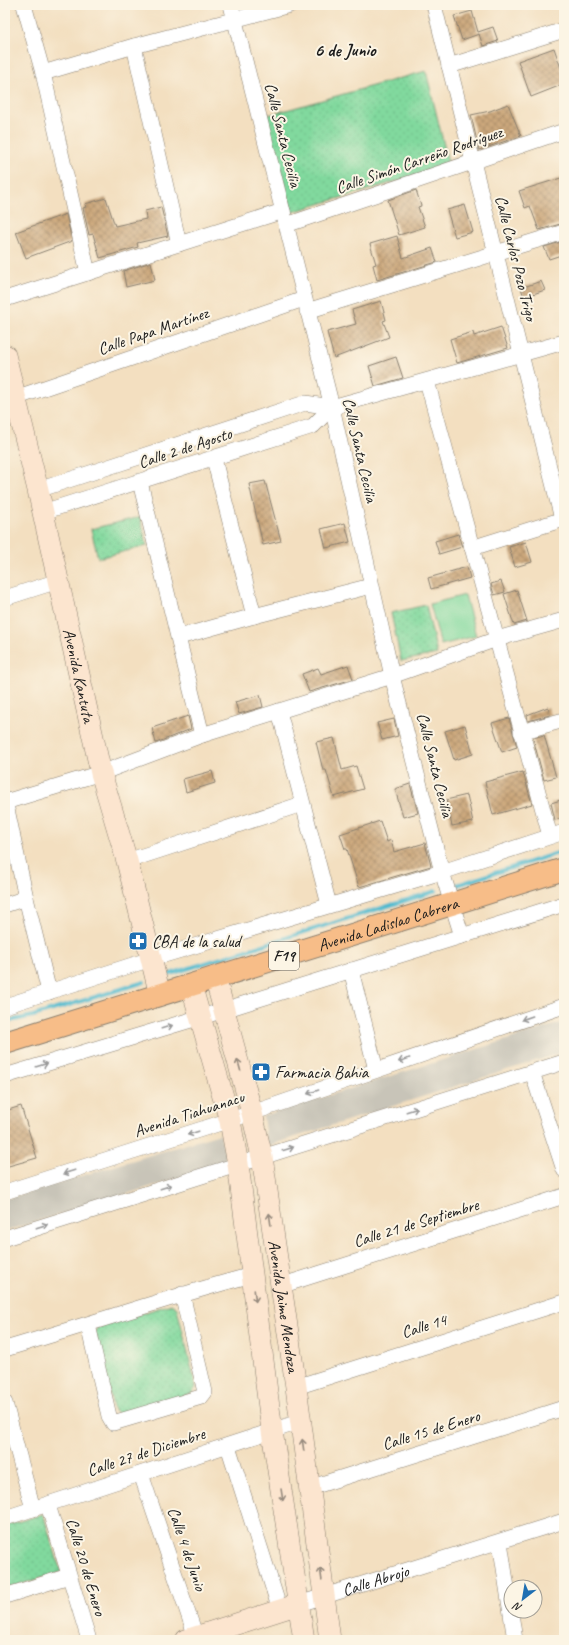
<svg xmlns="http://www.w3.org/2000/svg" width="569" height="1645" font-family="Caveat,sans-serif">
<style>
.railway{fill:#c8c4b8}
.green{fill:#81d99e;stroke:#4e7a5d}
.park{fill:url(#park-dots);stroke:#4e7a5d}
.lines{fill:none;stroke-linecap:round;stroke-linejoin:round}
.stream{stroke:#50b9ce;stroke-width:4}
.building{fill:url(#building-cross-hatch)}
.street-casing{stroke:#887e6e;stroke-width:16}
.secondary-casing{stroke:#887e6e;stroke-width:22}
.highway-casing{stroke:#887e6e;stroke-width:24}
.street{stroke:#fff;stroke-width:15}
.secondary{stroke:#fce5cf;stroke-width:21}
.highway{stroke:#f7bd88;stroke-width:22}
.oneway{stroke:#999}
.oneway2{stroke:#978b7e}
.labels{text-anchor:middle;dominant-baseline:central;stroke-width:4;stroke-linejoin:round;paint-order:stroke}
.shield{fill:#fcf5e5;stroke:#5f5d58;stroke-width:1}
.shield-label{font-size:16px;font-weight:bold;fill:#1c1c1c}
.street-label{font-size:17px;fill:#1c1c1c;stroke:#fcf5e5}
.poi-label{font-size:17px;fill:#1c1c1c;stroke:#fcf5e5;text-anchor:start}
.neighbourhood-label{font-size:18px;font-weight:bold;fill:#1c1c1c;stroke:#fcf5e5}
</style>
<defs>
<pattern id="park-dots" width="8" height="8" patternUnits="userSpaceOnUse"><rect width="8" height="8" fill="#81d99e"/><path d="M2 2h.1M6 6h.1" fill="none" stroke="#6fba88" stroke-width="1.8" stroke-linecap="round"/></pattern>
<pattern id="building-cross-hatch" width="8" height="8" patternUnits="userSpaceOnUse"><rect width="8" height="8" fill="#cca87d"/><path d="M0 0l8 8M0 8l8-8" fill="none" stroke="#a58866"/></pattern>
</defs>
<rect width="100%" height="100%" fill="#fcf5e5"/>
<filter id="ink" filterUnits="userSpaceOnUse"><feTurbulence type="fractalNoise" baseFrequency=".025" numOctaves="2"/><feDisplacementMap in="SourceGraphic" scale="8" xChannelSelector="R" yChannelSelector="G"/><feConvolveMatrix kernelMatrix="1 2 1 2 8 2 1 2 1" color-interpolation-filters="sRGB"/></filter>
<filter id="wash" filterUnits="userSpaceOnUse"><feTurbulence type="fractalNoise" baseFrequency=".012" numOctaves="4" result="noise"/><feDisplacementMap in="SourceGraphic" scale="16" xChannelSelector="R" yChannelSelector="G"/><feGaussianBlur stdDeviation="0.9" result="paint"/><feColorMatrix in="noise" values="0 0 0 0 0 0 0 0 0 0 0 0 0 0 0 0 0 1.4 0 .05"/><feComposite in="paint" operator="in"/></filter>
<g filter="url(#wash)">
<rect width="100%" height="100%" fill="#f3dfc0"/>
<g class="railway">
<path d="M 564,1022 L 564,1052 L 267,1146 L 263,1116 Z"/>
<path d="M 220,1134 L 228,1163 L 5,1231 L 5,1199 Z"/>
</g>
<path class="green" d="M 465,595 L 476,636 L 441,645 L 430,604 Z"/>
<g class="park">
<path d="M 426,71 L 449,166 L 292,212 L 265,116 Z"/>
<path d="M 140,517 L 147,546 L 98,558 L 91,529 Z"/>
<path d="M 426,605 L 437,654 L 401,661 L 391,613 Z"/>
<path d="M 171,1304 L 177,1308 L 196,1387 L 192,1393 L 122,1416 L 114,1411 L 95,1333 L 97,1328 Z"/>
<path d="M 43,1514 L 61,1572 L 5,1589 L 5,1526 Z"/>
</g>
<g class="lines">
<g class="stream">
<path d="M 457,885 L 564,851"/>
<path d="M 167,975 L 436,891"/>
<path d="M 5,1022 L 33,1016 L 144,982"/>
</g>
</g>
<g id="blocks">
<g class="building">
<path d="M 472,11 L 478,32 L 493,27 L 498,41 L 483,46 L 479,34 L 462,40 L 454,16 Z"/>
<path d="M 554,48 L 564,77 L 564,84 L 531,97 L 518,61 Z"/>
<path d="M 508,104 L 521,136 L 479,150 L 471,115 L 490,111 Z"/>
<path d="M 564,177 L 564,223 L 539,230 L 530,206 L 525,208 L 519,191 Z"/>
<path d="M 416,190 L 421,206 L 418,207 L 425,227 L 399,235 L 388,200 Z"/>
<path d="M 106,198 L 115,226 L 146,219 L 145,211 L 161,207 L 168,236 L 137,243 L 138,247 L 100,258 L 93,234 L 89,235 L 83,208 L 86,207 L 85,204 Z"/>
<path d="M 465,205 L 473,232 L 455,237 L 447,210 Z"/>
<path d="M 66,214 L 72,241 L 26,258 L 16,232 Z"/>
<path d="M 397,236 L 403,258 L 432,248 L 437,262 L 377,280 L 373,265 L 376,264 L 370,244 Z"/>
<path d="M 564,241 L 564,254 L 549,259 L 544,247 Z"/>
<path d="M 151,262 L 155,280 L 126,287 L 123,271 Z"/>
<path d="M 541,281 L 545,290 L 524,297 L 521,288 Z"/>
<path d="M 381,301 L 386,320 L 383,321 L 389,337 L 334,358 L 327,332 L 356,324 L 352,310 Z"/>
<path d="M 501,327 L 508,348 L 457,363 L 450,339 L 473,332 L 474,336 Z"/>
<path d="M 396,357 L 403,378 L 375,386 L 369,366 Z"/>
<path d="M 265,481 L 281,541 L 263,545 L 249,484 Z"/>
<path d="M 345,523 L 350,542 L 326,548 L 321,529 Z"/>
<path d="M 458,534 L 462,547 L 439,554 L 435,541 Z"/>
<path d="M 526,542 L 532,562 L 515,567 L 509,547 Z"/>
<path d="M 467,567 L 470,578 L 431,589 L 428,578 Z"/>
<path d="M 501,581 L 505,592 L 494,595 L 491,584 Z"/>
<path d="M 517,590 L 527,621 L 514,625 L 504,594 Z"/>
<path d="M 348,665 L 353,679 L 309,692 L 302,674 L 318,668 L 321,674 Z"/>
<path d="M 260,695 L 263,707 L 239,714 L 235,702 Z"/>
<path d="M 548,707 L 550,715 L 528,721 L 527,715 Z"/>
<path d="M 188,716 L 191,729 L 156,743 L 152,728 Z"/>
<path d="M 509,718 L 517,747 L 502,752 L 492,723 Z"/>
<path d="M 394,719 L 398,736 L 382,740 L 377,723 Z"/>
<path d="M 465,725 L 473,754 L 454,760 L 445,731 Z"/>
<path d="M 544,735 L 556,777 L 544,780 L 533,738 Z"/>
<path d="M 334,738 L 342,770 L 356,766 L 363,789 L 334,797 L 326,770 L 323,770 L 316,742 Z"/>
<path d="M 212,771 L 215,783 L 186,792 L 183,779 Z"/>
<path d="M 523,772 L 532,804 L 493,815 L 485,782 Z"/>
<path d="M 410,784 L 418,813 L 403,817 L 395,789 Z"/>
<path d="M 467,795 L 473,822 L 452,826 L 446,800 Z"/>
<path d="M 564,799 L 564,817 L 555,820 L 551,803 Z"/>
<path d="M 380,821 L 387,842 L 391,840 L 394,852 L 425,843 L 431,866 L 359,887 L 347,849 L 345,849 L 340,834 Z"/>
<path d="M 21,1106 L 37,1158 L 5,1167 L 5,1111 Z"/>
</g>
</g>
</g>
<g filter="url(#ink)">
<use href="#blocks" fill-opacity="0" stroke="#887e6e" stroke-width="1"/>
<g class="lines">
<g class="street-casing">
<g id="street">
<path d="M 24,5 L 43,73 L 88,273"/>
<path d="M 231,5 L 332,407 L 392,676 L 442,872 L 462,936"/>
<path d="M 434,5 L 562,519"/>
<path d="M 134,46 L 179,244"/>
<path d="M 449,66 L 564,30"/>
<path d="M 43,73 L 134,46 L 290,5"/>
<path d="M 286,225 L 564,131"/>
<path d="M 5,299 L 283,211"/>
<path d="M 307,311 L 564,232"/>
<path d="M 427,381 L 550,836"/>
<path d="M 15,398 L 304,299"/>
<path d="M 214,459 L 254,616"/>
<path d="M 140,482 L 202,735"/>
<path d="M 38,490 L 305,403 L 332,407 L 564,342"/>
<path d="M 43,512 L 313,426 L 332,407"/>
<path d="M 472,548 L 564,519"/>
<path d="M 5,598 L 58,581"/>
<path d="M 179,637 L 254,616 L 371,586"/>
<path d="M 279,711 L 329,905"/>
<path d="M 521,732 L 564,720"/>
<path d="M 5,800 L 26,898 L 49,992"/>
<path d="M 5,802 L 101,773 L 202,735 L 392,676 L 497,639 L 564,620"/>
<path d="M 127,861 L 302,804"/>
<path d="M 5,905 L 26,898"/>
<path d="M 351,970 L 376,1070"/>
<path d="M 5,1006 L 151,959 L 442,872 L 564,832"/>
<path d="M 532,1072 L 564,1170"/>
<path d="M 5,1076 L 224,1010 L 564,904"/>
<path d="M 5,1192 L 252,1113 L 564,1006"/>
<path d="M 5,1238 L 564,1062"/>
<path d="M 280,1286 L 564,1196"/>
<path d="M 88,1325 L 109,1416 L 113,1423 L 201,1397 L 205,1392 L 182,1294"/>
<path d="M 5,1349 C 87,1325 169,1297 252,1275"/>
<path d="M 296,1387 L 564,1302"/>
<path d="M 5,1403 L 33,1509"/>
<path d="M 228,1446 L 280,1610"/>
<path d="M 141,1474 L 196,1637"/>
<path d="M 309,1488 L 564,1408"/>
<path d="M 48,1505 L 89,1640"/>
<path d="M 5,1518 L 299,1422"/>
<path d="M 500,1542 L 515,1640"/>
<path d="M 5,1596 L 69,1576"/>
<path id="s1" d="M 299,1604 L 564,1521"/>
</g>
</g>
<g class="secondary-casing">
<g id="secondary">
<path id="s2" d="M 5,355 L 38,490 L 101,773 L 127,861 L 160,995"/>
<path id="s3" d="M 215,977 L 252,1113 L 262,1157 L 296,1387 L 330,1640"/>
<path d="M 191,985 L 230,1121 L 238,1164 L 272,1431 L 304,1640"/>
<path d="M 186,1640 L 299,1604"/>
</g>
</g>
<g class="highway-casing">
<g id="highway">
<path id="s4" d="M 5,1043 L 564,869"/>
</g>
</g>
<use href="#street" class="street"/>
<use href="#secondary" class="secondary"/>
<use href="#highway" class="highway"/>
</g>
<defs><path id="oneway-shaft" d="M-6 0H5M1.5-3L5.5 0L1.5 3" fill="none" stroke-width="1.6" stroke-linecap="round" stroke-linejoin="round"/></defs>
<g class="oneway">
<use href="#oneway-shaft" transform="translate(527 1018) rotate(161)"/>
<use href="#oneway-shaft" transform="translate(167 1027) rotate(-17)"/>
<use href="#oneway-shaft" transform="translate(404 1060) rotate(161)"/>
<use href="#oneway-shaft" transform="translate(42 1065) rotate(-17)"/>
<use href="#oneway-shaft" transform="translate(313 1092) rotate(161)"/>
<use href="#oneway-shaft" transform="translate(412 1110) rotate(-17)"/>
<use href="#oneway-shaft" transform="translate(193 1133) rotate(162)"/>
<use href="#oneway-shaft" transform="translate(288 1149) rotate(-17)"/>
<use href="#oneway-shaft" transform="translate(69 1172) rotate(162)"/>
<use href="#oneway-shaft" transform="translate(166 1187) rotate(-18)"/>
<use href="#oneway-shaft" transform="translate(42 1226) rotate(-18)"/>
</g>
<g class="oneway2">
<use href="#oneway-shaft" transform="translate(239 1065) rotate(-105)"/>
<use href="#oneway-shaft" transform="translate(270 1219) rotate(-98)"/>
<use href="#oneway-shaft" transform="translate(255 1296) rotate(83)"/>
<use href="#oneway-shaft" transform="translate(303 1445) rotate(-98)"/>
<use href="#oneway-shaft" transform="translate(282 1495) rotate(81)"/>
<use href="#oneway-shaft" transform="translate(321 1574) rotate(-98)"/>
</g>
</g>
<defs>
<g id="pharmacy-square" transform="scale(1)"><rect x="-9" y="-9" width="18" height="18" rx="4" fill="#1f6fb2" stroke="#fcf5e5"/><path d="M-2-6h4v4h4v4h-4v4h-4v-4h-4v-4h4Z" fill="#fff"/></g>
</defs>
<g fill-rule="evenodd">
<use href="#pharmacy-square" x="138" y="941"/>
<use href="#pharmacy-square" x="261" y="1072"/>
</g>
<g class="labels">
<rect class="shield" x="269" y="942" width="30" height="28" rx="3"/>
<g class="shield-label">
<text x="284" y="956">F19</text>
</g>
<g class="street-label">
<text transform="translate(283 135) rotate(76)">Calle Santa Cecilia</text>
<text transform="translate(419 160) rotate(-19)">Calle Simón Carreño Rodríguez</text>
<text transform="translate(516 258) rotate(76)">Calle Carlos Pozo Trigo</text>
<text transform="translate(153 331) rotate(-19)">Calle Papa Martínez</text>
<text transform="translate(185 448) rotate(-18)">Calle 2 de Agosto</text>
<text transform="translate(360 450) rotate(77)">Calle Santa Cecilia</text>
<text stroke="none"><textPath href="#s2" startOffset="329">Avenida Kantuta</textPath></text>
<text transform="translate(435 765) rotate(76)">Calle Santa Cecilia</text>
<text stroke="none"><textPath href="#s4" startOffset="401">Avenida Ladislao Cabrera</textPath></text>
<text transform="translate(189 1114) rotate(-18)">Avenida Tiahuanacu</text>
<text transform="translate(416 1223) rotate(-17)">Calle 21 de Septiembre</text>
<text stroke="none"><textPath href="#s3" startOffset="337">Avenida Jaime Mendoza</textPath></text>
<text transform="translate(424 1326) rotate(-17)">Calle 14</text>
<text transform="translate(431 1430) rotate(-17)">Calle 15 de Enero</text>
<text transform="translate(146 1452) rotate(-18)">Calle 27 de Diciembre</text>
<text transform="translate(187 1549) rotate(71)">Calle 4 de Junio</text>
<text transform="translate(86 1567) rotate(73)">Calle 20 de Enero</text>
<text stroke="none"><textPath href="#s1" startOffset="80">Calle Abrojo</textPath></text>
</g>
<g class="poi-label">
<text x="152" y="941">CBA de la salud</text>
<text x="275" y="1072">Farmacia Bahia</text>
</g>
<g class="neighbourhood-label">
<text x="345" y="50">6 de Junio</text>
</g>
</g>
<rect width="569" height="1645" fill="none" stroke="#fcf5e5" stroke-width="20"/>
<g transform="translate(523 1599) rotate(211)"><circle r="19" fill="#fcf5e5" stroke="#a29e95"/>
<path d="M0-3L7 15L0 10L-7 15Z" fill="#1f6fb2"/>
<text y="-6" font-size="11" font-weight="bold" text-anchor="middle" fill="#1c1c1c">N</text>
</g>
</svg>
